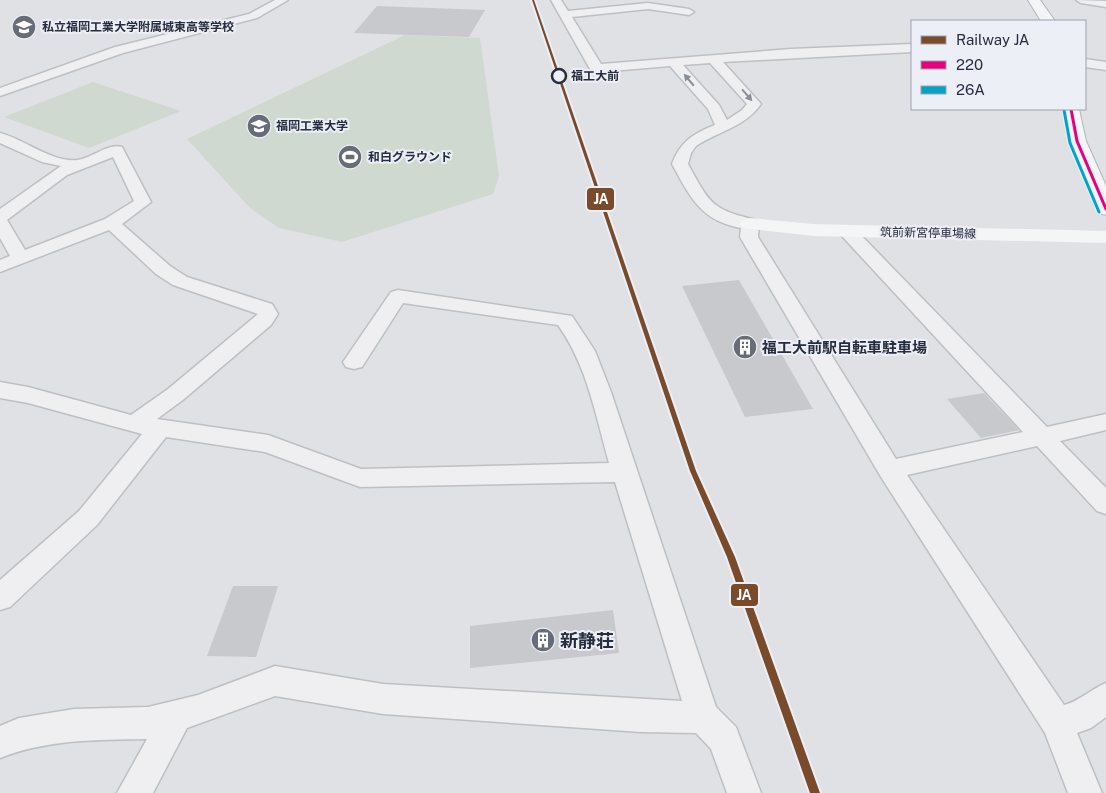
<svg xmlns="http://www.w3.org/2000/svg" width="1106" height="793" font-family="'Public Sans','Noto Sans JP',sans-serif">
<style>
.green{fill:#cfd9cf}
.building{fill:#c8c9cd}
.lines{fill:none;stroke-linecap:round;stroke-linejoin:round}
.minor-casing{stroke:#bebfc3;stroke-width:3}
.trunk-casing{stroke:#b2b4ba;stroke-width:2}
.minor{fill:#efeff2;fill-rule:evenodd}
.secondary{fill:#f4f5f6;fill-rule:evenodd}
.trunk{fill:#f4f5f6;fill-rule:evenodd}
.bus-1-casing{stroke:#eceff5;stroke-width:5.5}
.bus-2-casing{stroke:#eceff5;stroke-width:5.5}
.bus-1{stroke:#e5007d;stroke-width:3}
.bus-2{stroke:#02a3c7;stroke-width:3}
.rail-1-casing{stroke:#eceff5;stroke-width:4}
.rail-1{fill:#7a4b2a;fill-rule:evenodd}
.oneway{fill:#8a8e98}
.stop-dot{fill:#eceff5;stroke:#262d3f;stroke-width:2.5}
.labels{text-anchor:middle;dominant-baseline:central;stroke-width:4;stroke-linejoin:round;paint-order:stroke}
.far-poi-label{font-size:12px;font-weight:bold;fill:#262d3f;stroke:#eceff5;text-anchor:start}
.far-stop-label{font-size:12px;font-weight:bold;fill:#262d3f;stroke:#eceff5;text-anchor:start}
.far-street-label{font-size:12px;fill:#262d3f;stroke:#eceff5}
.poi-label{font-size:15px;font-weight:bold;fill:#262d3f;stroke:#eceff5;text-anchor:start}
.near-poi-label{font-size:18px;font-weight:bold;fill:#262d3f;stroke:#eceff5;text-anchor:start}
.line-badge{stroke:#eceff5;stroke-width:2}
.badge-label{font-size:14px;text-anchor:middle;font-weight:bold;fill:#fff}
</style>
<rect width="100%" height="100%" fill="#e0e1e5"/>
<g class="green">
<path d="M 405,35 L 480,38 L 499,176 L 493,194 L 342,242 L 279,228 L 250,208 L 187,139 Z"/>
<path d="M 93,82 L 181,111 L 89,148 L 4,117 Z"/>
</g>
<g class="building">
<path d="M 377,6 L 485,10 L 469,37 L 354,33 Z"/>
<path d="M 739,280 L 813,409 L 745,417 L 682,286 Z"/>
<path d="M 984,393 L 1019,430 L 981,438 L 947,399 Z"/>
<path d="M 233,586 L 278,586 L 256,657 L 207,656 Z"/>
<path d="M 613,610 L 619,653 L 470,668 L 470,626 Z"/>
</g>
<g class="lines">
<g class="minor-casing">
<g id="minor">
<path d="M 275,0 L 288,0 L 257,18 L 123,53 L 0,96 L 0,88 L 115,47 L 249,14 Z"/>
<path d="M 551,0 L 561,0 L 568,11 L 648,3 L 689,9 L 694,12 L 689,15 L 648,9 L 572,17 L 601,64 L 791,49 L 912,44 L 912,52 L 723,62 L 761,104 C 745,127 719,131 696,146 L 691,153 L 688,164 C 710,204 711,209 756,220 L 759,224 L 758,237 L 896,459 L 1023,432 L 841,235 L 838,231 L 841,227 L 853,227 L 1047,427 L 1106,414 L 1106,430 L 1060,441 L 1106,488 L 1106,514 L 1097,511 L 1037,446 L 907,475 L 1064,705 C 1080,701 1091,689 1106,683 L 1106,717 L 1091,728 L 1077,733 L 1102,793 L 1068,793 L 1045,733 L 881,477 L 740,237 L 741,228 C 701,221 690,197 672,164 C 680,142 694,133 715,125 L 708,109 L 670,66 L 600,72 L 590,69 ZM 710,63 L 747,104 L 742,110 L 727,120 L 719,105 L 683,65 Z"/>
<path d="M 1076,0 L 1106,1 L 1106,7 L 1081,3 Z"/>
<path d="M 1085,59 L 1106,62 L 1106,70 L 1085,67 Z"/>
<path d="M 0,133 C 24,139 52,163 78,160 C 93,158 107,143 122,147 L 151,202 L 122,224 L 170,266 L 187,277 L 272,304 L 278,314 L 271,325 L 184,399 L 157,419 L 268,435 L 361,469 L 609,463 C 596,417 587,365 558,325 L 403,303 L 362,367 L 354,369 L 346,367 L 343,362 L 391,292 L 398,290 L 572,316 L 595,351 L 611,392 L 716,707 L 736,727 L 761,793 L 727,793 L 711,749 L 696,733 L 641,732 L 383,714 L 275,696 L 187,728 L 153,793 L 117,793 L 147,739 C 97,740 47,739 0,758 L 0,726 L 19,718 L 74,709 L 148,707 L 198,695 L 275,666 L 383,684 L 682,701 L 615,482 L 360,487 L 265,452 L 166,437 L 97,525 L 10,607 L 0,610 L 0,580 L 79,511 L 142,434 L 28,403 L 0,398 L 0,382 L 28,387 L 131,415 L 168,389 L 258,314 L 173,285 L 156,274 L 109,230 L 0,272 L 0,260 L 10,256 L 0,238 L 0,209 L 61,166 L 42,162 L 0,143 ZM 113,157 L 134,201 L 105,219 L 25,250 L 7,220 L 67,175 Z"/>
</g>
</g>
<g class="trunk-casing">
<g id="trunk">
<path d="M 1028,0 L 1040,0 L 1055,21 L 1041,21 Z"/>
<path d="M 1063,109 L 1079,109 L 1086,141 L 1106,186 L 1106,215 L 1099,213 L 1096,209 L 1068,141 Z"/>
</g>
</g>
<use href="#minor" class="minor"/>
<path class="secondary" d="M 750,218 L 813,224 L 1106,231 L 1106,243 L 813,236 L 743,228 L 739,224 L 743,220 Z"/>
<use href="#trunk" class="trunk"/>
<g class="bus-1-casing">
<path id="bus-1" d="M 1071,109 L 1077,141 L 1106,209"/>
</g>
<g class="bus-2-casing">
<path id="bus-2" d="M 1064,110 L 1070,143 L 1099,212"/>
</g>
<use href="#bus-1" class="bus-1"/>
<use href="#bus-2" class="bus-2"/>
<g class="rail-1-casing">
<path id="rail-1" d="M 532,0 L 534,0 L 696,471 L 735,557 L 820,793 L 810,793 L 727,557 L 690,471 Z"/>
</g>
<use href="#rail-1" class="rail-1"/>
</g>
<defs><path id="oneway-solid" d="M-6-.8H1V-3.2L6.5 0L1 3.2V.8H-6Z" transform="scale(1.25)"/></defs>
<g class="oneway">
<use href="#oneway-solid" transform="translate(689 80) rotate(-130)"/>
<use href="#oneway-solid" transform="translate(747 95) rotate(49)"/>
</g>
<defs>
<g id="school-disc" transform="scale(1.25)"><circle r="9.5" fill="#676c79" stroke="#eceff5"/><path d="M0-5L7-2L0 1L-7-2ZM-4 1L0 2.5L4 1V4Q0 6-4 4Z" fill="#fff"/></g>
<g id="university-disc" transform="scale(1.25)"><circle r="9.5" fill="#676c79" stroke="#eceff5"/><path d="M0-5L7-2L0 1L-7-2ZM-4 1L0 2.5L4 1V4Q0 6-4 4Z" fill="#fff"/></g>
<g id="stadium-disc" transform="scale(1.25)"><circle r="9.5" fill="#676c79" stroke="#eceff5"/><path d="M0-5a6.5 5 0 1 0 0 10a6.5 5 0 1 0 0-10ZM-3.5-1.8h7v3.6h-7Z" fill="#fff"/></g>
<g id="building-disc" transform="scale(1.25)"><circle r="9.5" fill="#676c79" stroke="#eceff5"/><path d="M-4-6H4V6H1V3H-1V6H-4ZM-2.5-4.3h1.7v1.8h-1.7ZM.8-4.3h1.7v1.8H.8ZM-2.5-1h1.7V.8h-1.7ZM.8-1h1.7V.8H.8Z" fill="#fff"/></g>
</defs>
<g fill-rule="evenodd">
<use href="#school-disc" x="24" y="27"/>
<use href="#university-disc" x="259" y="126"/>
<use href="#stadium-disc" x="350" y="157"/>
<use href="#building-disc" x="745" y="347"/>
<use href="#building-disc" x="543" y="640"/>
</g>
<circle class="stop-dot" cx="559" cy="76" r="7"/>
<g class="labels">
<g class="far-poi-label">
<text x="42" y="27">私立福岡工業大学附属城東高等学校</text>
<text x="276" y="126">福岡工業大学</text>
<text x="368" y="157">和白グラウンド</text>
</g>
<g class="far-stop-label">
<text x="571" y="76">福工大前</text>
</g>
<g class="far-street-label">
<text transform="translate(928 233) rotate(1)">筑前新宮停車場線</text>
</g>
<g class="poi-label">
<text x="762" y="347">福工大前駅自転車駐車場</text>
</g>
<g class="near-poi-label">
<text x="560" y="640">新静荘</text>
</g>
</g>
<g class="line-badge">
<rect x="586" y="187" width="29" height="24" rx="5" fill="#7a4b2a"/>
<rect x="730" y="583" width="29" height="24" rx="5" fill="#7a4b2a"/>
</g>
<g class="badge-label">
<text x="601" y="204">JA</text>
<text x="744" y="600">JA</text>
</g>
<rect x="911" y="20" width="175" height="90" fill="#eceff5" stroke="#9da1ac"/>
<rect x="921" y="36" width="25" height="8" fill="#7a4b2a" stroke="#9da1ac"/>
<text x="956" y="45" font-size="15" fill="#262d3f">Railway JA</text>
<rect x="921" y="61" width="25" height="8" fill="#e5007d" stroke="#9da1ac"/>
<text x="956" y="70" font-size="15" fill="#262d3f">220</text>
<rect x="921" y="86" width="25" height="8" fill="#02a3c7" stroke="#9da1ac"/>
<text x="956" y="95" font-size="15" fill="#262d3f">26A</text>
</svg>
